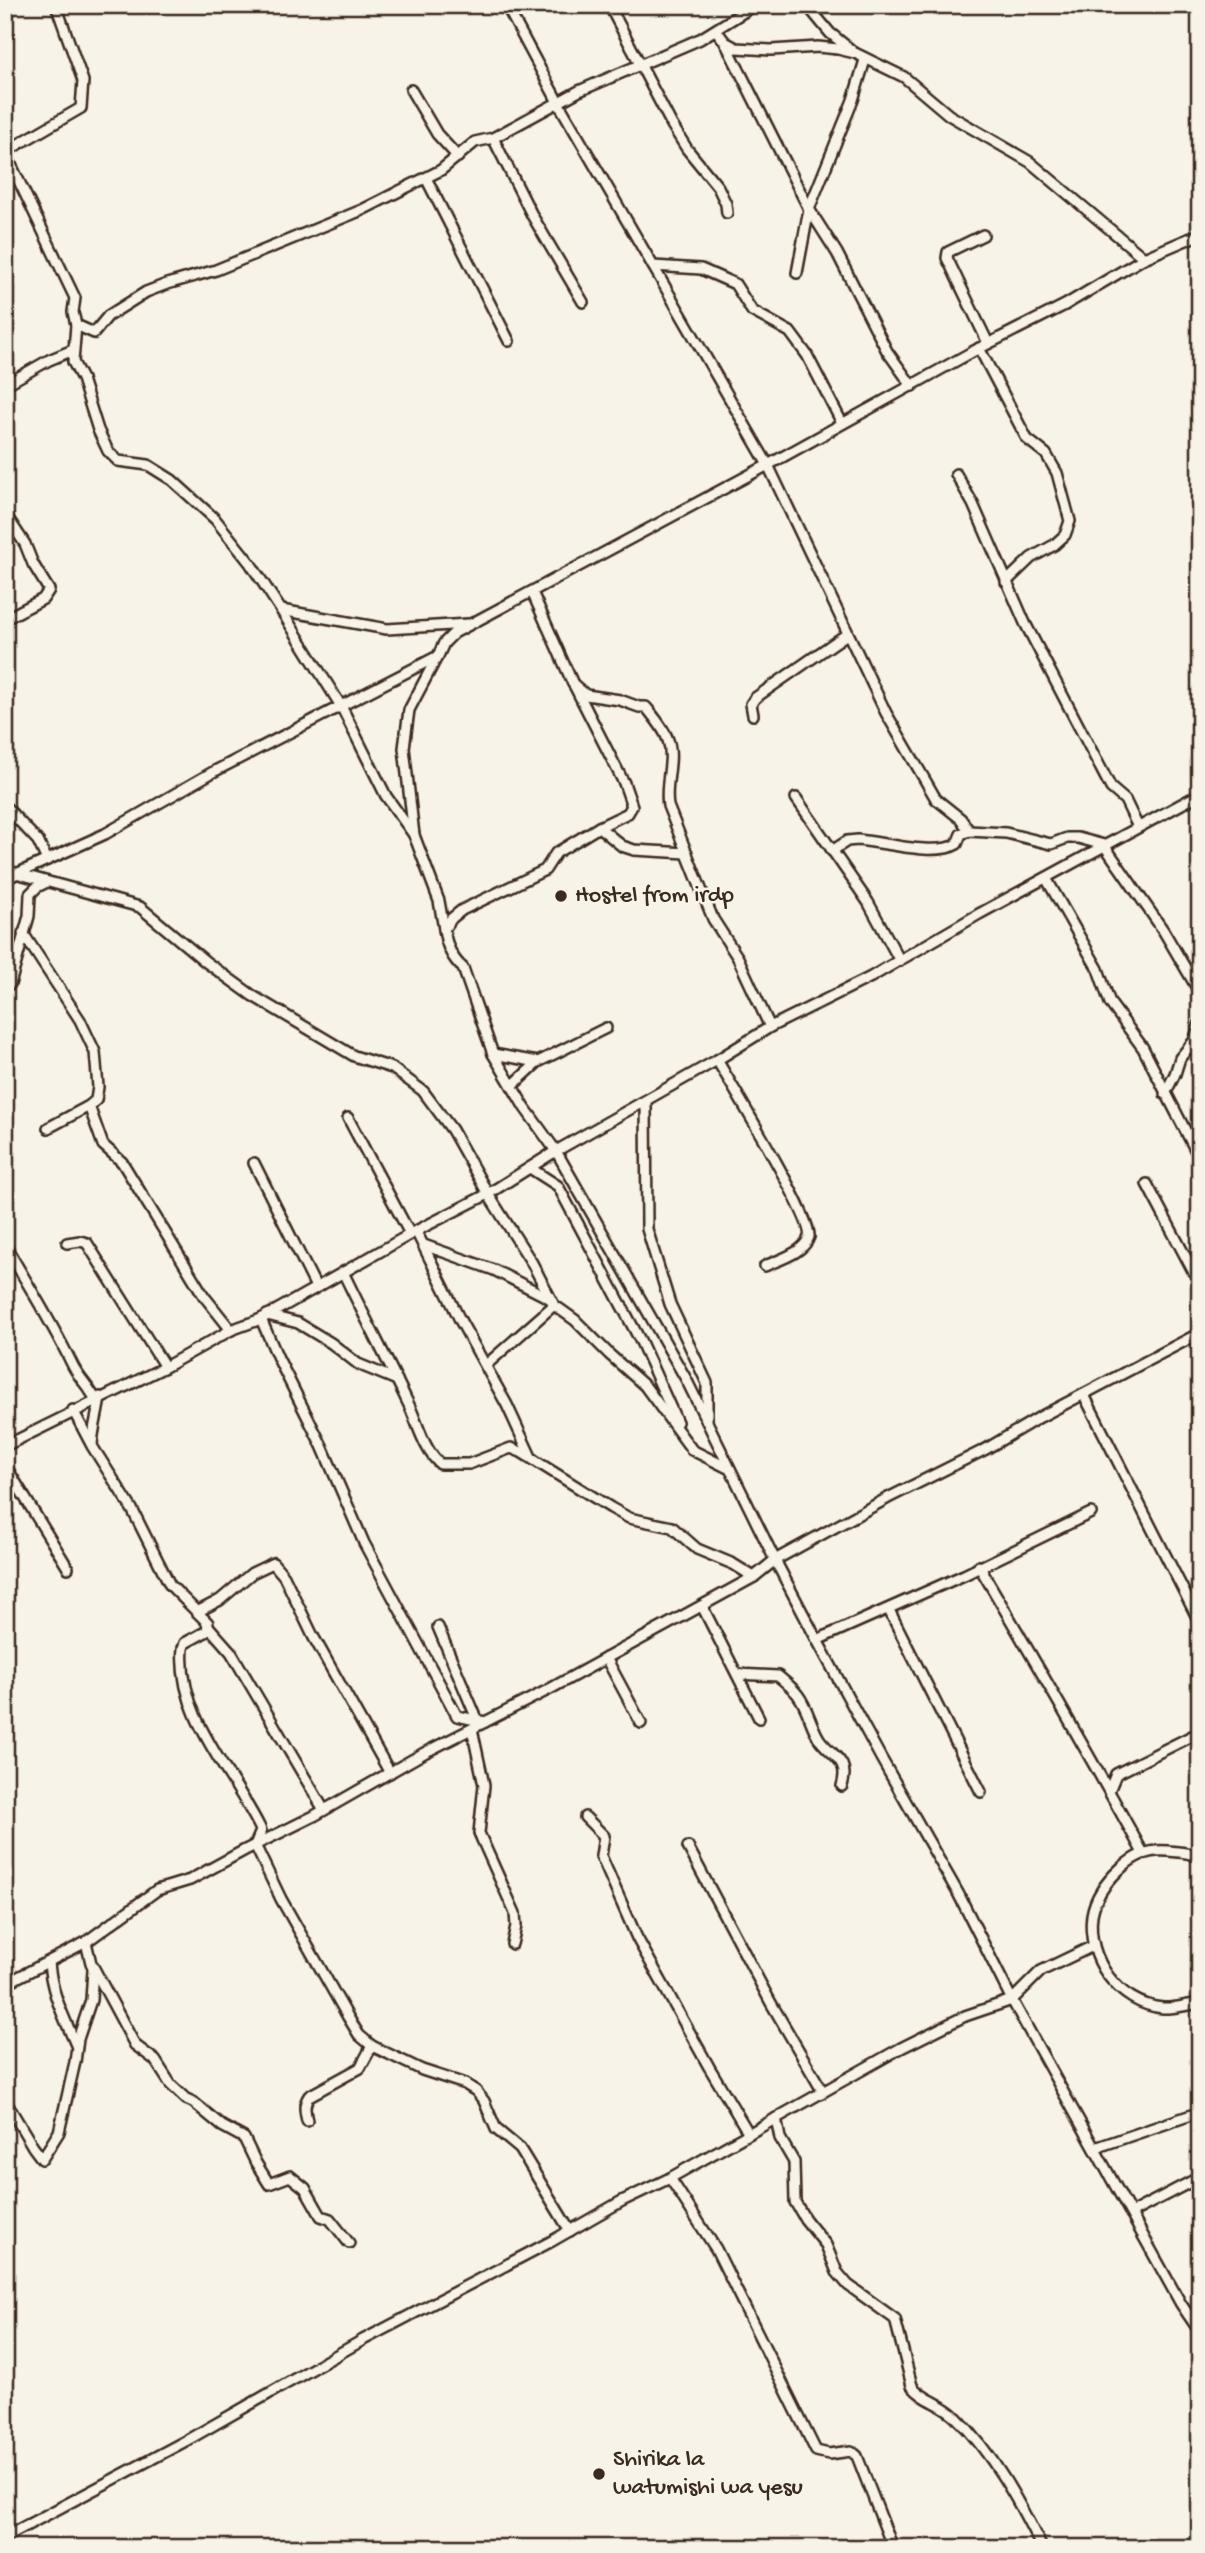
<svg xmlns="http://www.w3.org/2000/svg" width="1205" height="2553" font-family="'Gochi Hand',sans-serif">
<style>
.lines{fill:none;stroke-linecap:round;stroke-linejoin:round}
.street-casing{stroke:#3b2a1e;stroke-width:14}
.street{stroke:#f7f3e8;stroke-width:9}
.poi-dot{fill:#3b2a1e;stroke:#f7f3e8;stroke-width:2.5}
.labels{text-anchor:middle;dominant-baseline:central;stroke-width:5;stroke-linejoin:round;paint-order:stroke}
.poi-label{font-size:24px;fill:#3b2a1e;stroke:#f7f3e8;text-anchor:start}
</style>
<rect width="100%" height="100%" fill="#f7f3e8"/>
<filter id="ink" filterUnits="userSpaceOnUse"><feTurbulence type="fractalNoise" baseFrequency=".0143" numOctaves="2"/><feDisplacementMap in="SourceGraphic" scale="14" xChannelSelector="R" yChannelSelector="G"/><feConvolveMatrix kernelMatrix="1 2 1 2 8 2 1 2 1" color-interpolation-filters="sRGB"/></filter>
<g filter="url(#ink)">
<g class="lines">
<g class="street-casing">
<g id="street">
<path d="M 56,5 L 83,81 L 81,108 L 5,152 L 75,298 L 73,312 L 76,325 L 73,362 L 82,379 L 98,430 L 108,451 L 118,461 L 148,465 L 172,480 L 215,519 L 250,563 L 281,610 L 341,706 L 386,796 L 414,835"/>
<path d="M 506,5 L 559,104 L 653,266 L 701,269 L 735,284 L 752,311 L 790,332 L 807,355 L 842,423"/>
<path d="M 609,5 L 672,125 L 687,149 L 718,187 L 726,204 L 727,213"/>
<path d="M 807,5 L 830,33 L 851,50"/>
<path d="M 716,30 L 725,42 L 736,48 L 771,50 L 818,47 L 838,49 L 855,53 L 904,77 L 949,115 L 1030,162 L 1144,258"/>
<path d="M 726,44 L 809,209 L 837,253 L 887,351 L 912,386"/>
<path d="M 411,90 L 437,134 L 458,157"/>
<path d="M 493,138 L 533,217 L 583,302"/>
<path d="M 426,178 L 509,341"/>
<path d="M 983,235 L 948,252 L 947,258 L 988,343"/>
<path d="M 653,266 L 768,465 L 886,713 L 936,799 L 961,819 L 969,831"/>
<path d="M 797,273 L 809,209 L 853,100 L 865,60"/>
<path d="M 76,325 L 94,333 L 108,316 L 146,292 L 167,284 L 216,270 L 362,210 L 441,170 L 475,142 L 493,138 L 579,91 L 700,39 L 755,5"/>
<path d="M 979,348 L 1027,439 L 1046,454 L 1057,473 L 1070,521 L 1065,535 L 1054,545 L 1031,558 L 1006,582"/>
<path d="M 5,385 L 49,360 L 73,350"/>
<path d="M 956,474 L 973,504 L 1025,623 L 1111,788 L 1125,800 L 1138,827"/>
<path d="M 5,514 L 25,544 L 33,564 L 49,590 L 43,599 L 5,619"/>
<path d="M 532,592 L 573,684 L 586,695 L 620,700 L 639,707 L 646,707 C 654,717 664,728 668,740 C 675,760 664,784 668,806 L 713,919 L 738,958 L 770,1027"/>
<path d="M 281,610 L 387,629 L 468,624"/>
<path d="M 437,657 L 409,710 L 404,748 L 414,835 L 439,901 L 444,929"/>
<path d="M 574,685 L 624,783 L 632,806 L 628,813 L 599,827"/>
<path d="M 753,715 L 751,704 L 755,698 L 847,634"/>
<path d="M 796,798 L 868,902 L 900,961"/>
<path d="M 5,806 L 38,841 L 47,860"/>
<path d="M 832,851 L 847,841 L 858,840 C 883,842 936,857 957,844 L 961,834 L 969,831 L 1006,833 L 1051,844 L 1067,838 L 1078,838 L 1104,845 L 1163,930 L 1200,993"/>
<path d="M 687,853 L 634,850 L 622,846 L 599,827 L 556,853 L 545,870 L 462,910 L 452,918 L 444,929 C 446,944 451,958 463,968 L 493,1054 L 525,1108 L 556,1151 L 686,1379 L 775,1560 L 817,1640 L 881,1758 L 958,1893 L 1012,2000 L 1181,2304 L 1200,2332"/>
<path d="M 5,870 L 140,907 L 206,962 L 253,996 L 354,1056 L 392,1068 L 423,1091 L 452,1130 L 488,1194 L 532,1263 L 554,1305"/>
<path d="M 1046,878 L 1098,969 L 1110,1003 L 1143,1048 L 1200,1159"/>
<path d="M 5,879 L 105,834 L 213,772 L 438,656 L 444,643 L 454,633 L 768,465 L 972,352 L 1065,305 L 1144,258 L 1200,234"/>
<path d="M 23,933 L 80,1020 L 95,1052 L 98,1087 L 96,1100 L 89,1106 L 48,1128"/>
<path d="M 5,987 L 10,984 L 29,916 L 30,894 L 37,887 L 47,882"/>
<path d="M 493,1054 L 538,1062"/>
<path d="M 717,1060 C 731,1084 814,1221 809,1237 C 804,1253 778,1260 765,1266"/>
<path d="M 512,1086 L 538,1062 L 606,1028"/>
<path d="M 1165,1094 L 1175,1074 L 1180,1058 L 1194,1041 L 1200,1023"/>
<path d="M 646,1101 L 647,1229 L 670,1304 L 707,1383 L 707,1420"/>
<path d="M 89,1106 L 103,1145 L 122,1162 L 204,1296 L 231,1330"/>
<path d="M 348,1118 L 410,1234"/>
<path d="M 254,1163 L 316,1287"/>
<path d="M 530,1168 L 558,1186 L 641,1342 L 677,1422"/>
<path d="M 1147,1184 L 1200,1284"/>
<path d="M 416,1231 L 460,1320 L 507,1405 L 531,1457"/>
<path d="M 67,1243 L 80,1241 L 87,1243 L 165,1367"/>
<path d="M 5,1245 C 28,1285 52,1323 72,1364 C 78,1377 89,1387 96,1400"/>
<path d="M 424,1245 L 494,1270 L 549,1298"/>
<path d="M 343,1272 C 364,1316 387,1359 408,1403 C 418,1423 423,1449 440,1464 L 469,1464 L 511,1448 L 521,1452 L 611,1508 L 629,1518 L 672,1527 L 697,1549 L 733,1564 L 754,1577"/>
<path d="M 267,1315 L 298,1323 L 331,1343 L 358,1364 L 397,1380"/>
<path d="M 261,1319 L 278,1358 L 322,1446 L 364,1543 L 457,1716 L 485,1722"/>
<path d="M 486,1365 L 554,1305 L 575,1320 L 610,1355 L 645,1386 L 692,1450 L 730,1469"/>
<path d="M 1084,1395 L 1200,1623"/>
<path d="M 73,1410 L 92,1446 L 132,1509 L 170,1585 L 208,1623 L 207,1631 L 185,1643 L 183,1648 C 177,1716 232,1771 260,1828 L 261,1831 L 255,1845 L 281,1899 L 348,2017 L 359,2035 L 372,2046 L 422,2070 L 465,2084 L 476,2091 L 484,2101 L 496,2129 L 520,2149 L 570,2231"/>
<path d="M 92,1445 C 93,1428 98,1414 100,1397"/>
<path d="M 5,1446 L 165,1367 L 231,1330 L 261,1319 L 416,1231 L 488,1194 L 556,1151 L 717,1060 L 770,1027 L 871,977 L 979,914 L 1200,794"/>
<path d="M 5,1465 L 68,1568"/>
<path d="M 979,1566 C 1035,1661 1090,1756 1143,1853"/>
<path d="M 702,1606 L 759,1718"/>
<path d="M 889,1610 L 981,1792"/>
<path d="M 197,1612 L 220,1600 L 252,1573 L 273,1563 L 284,1576 L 313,1636 L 390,1773"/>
<path d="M 208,1626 L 231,1652 L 324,1810"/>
<path d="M 438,1627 L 477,1719"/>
<path d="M 817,1640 L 964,1575 L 1091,1513"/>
<path d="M 606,1658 L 641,1723"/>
<path d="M 737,1674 L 778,1676 C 785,1682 793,1688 798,1695 C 808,1708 811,1727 820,1740 C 833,1757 850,1760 842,1786"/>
<path d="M 472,1729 L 484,1785 L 479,1833 L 515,1913 L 516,1926 L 512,1944"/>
<path d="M 1109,1791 L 1116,1774 L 1200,1732"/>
<path d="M 585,1817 L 604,1836 L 601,1856 L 637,1938 L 709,2067 L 749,2134"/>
<path d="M 688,1847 L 771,2003 L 823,2092"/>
<path d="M 1200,1857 C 1190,1852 1179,1852 1168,1851 C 1148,1849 1134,1856 1120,1869 C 1107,1881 1095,1897 1092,1915 C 1086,1958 1118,2004 1163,2008 C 1173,2009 1185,2005 1195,2004 L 1200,2001"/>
<path d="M 86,1942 L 91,1963 L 135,2045 L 155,2060 L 171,2085 L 186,2099 L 193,2102 L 222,2126 L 244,2138 L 256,2163 L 269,2184 L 290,2176 L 305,2188 L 321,2216 L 330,2219 L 349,2243"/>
<path d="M 49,1962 C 51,1993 64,2017 76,2045"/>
<path d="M 5,1984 L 86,1942 L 157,1890 L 190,1880 L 245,1850 L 314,1816 L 424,1753 L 548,1690 L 754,1577 L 775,1560 L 888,1498 L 986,1449 L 1040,1417 L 1200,1333"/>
<path d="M 5,2100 L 33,2147 L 42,2159 L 59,2132 L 75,2062 L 78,2039 L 91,2000 L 93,1969"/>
<path d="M 776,2118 L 780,2138 L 794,2162 L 795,2202 L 805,2219 L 826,2245 L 837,2272 L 848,2285 L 895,2319 L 912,2386 C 924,2401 943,2403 956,2417 C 994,2455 1018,2500 1042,2548"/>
<path d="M 307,2121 C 305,2111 303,2105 309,2096 L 360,2068 L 372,2046"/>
<path d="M 1095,2148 L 1200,2112"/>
<path d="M 670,2178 L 716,2249 L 816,2451 L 829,2454 L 851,2451 L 857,2456 L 893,2548"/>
<path d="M 1131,2213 L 1200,2177"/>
<path d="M 5,2537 L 191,2438 L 363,2340 L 552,2241 L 622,2201 L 670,2178 L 901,2048 L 965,2016 L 1012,2000 L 1041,1971 L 1093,1946"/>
</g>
</g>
<use href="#street" class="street"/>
</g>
</g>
<g class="poi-dot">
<circle cx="561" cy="896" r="7"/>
<circle cx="599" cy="2474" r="7"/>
</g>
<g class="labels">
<g class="poi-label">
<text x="575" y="896">Hostel from irdp</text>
<text x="613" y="2460">Shirika la<tspan x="613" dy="28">watumishi wa yesu</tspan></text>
</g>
</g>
<rect width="1205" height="2553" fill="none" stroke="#f7f3e8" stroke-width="28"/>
<rect x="14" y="14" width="1177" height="2525" fill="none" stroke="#3b2a1e" stroke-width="2.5" filter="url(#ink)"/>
</svg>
